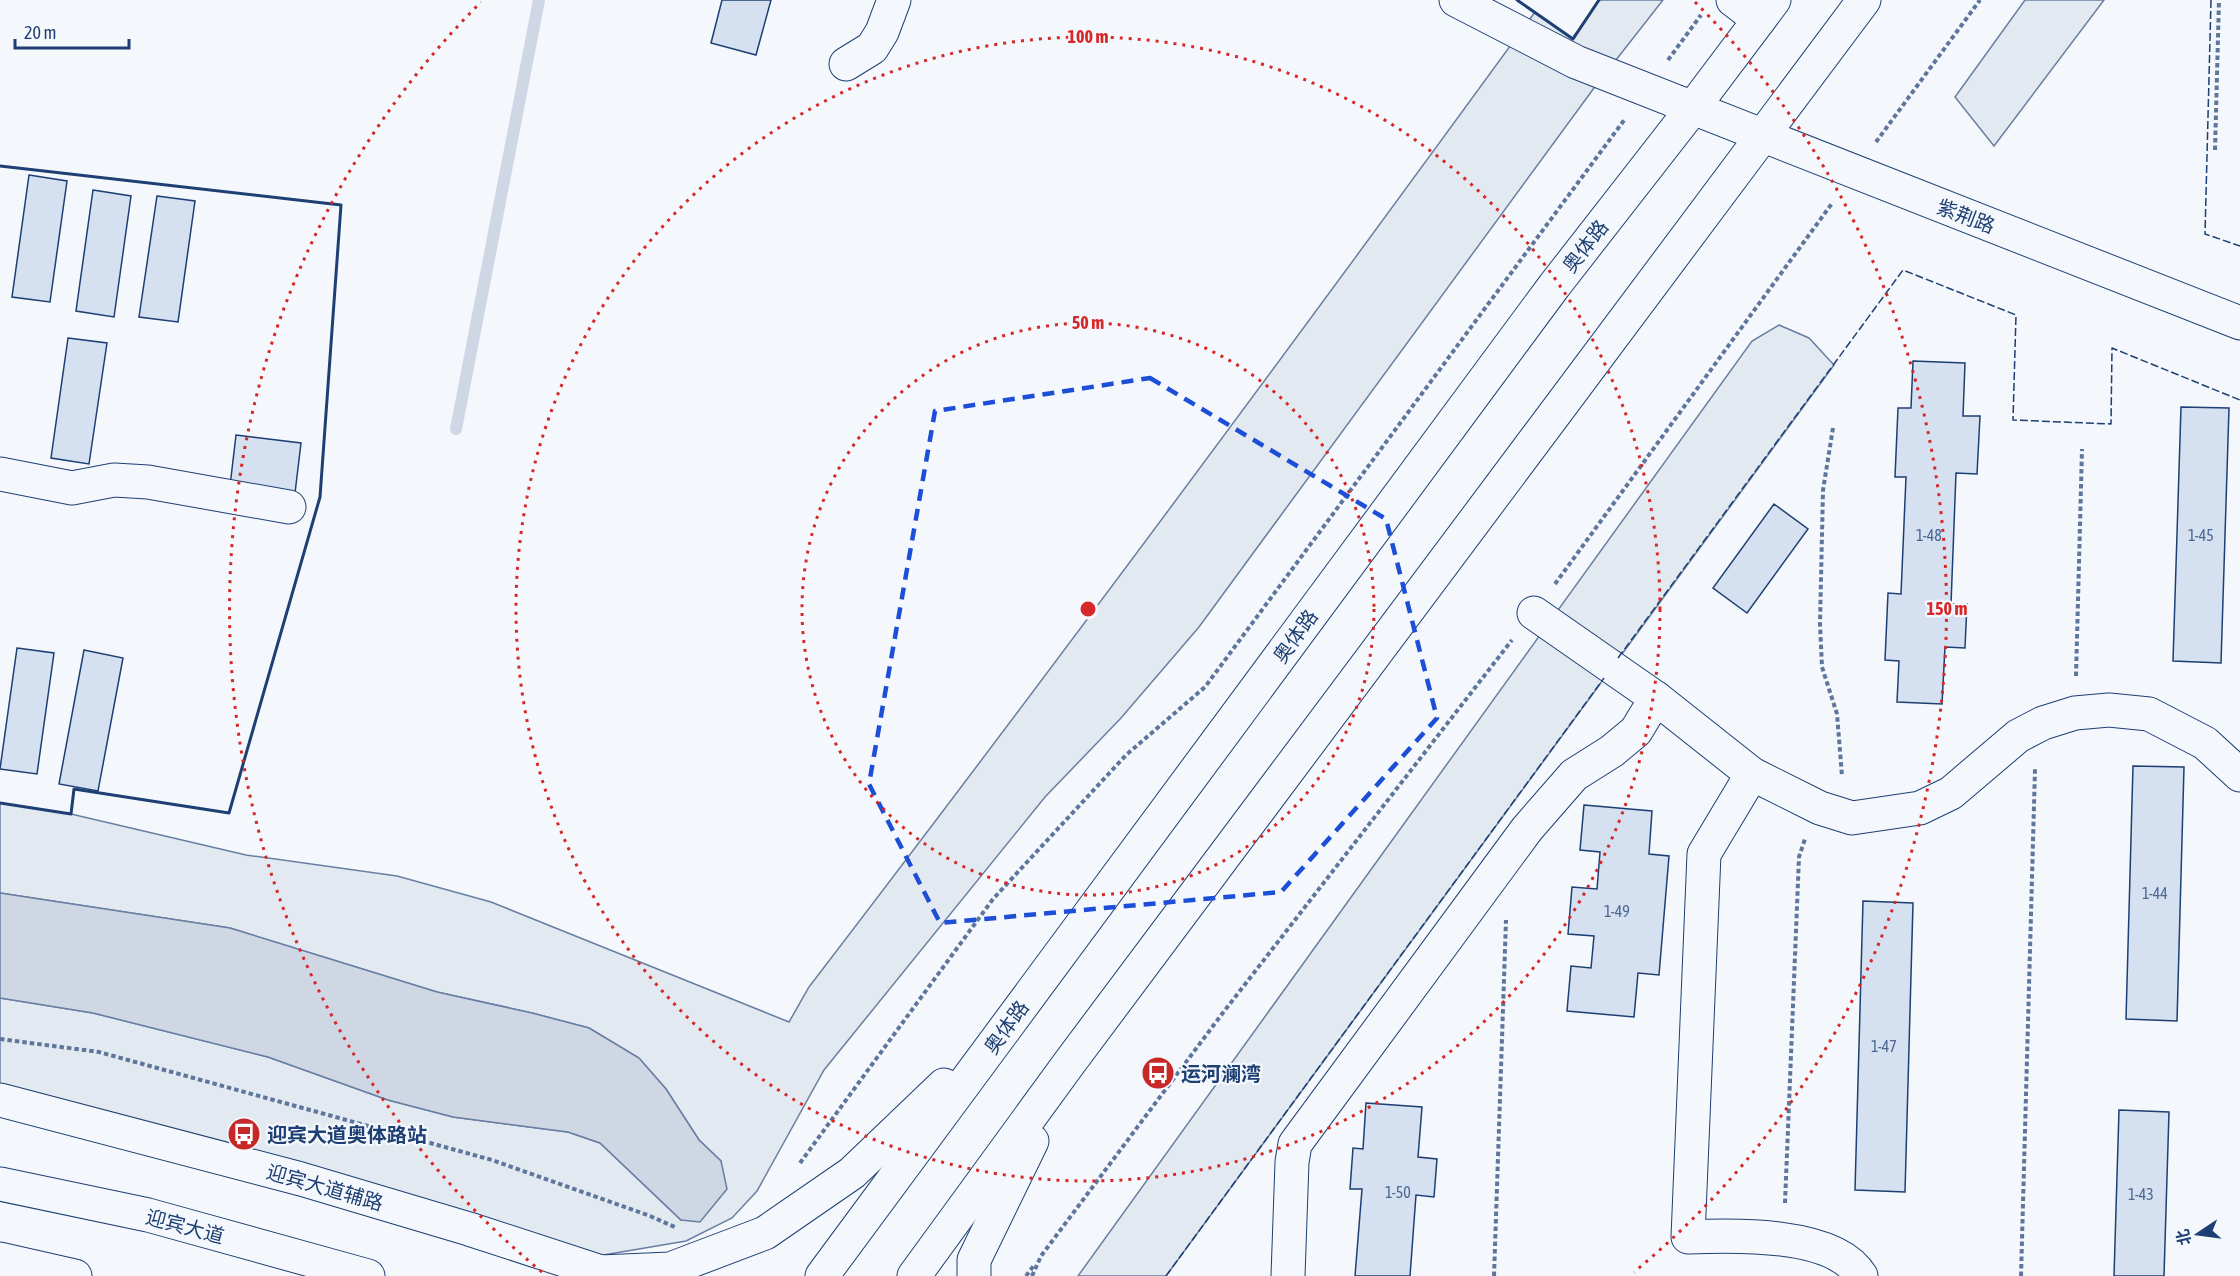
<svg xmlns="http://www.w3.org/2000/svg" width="2240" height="1276" font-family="'Asap Condensed','Noto Sans SC',sans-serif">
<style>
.green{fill:#e3e9f0;stroke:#687fa3;stroke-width:1.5}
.water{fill:#cfd7e4;stroke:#687fa3;stroke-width:1.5}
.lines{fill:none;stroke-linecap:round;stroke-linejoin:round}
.stream{stroke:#cfd7e4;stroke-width:12}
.building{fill:#d5e0f0;stroke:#1d3f73;stroke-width:1.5}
.minor-casing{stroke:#1d3f73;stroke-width:35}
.major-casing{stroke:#1d3f73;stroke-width:35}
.highway-casing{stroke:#1d3f73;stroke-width:35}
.path{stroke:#5e769c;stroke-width:4;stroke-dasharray:4.5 3;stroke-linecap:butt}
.minor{stroke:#f4f7fb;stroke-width:33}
.major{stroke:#f4f7fb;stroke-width:33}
.highway{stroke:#f4f7fb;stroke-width:33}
.fence{stroke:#1d3f73;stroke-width:1.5;stroke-dasharray:8 3;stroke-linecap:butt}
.wall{stroke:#1d3f73;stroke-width:3}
.marked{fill:none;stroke:#1d4ed8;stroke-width:4.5;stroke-dasharray:12 8;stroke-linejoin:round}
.ring{fill:none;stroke:#d62828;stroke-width:3;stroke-dasharray:3 6}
.labels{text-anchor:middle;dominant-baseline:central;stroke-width:4.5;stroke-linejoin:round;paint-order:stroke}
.number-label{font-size:16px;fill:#4b6792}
.street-label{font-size:20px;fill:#1d3f73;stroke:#f4f7fb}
.poi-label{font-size:20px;font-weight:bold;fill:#1d3f73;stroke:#f4f7fb;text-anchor:start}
.centre{fill:#d62828;stroke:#f4f7fb;stroke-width:3}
.ring-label{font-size:18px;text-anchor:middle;font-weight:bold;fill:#d62828;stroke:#f4f7fb;stroke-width:4.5;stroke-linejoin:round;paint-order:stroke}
</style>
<rect width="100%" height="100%" fill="#f4f7fb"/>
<g class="green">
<path d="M 1599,0 L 1663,0 L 1594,88 L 1199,627 L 1121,718 L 1045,797 L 824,1070 L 757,1191 L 732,1218 L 686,1241 L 574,1260 L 0,1105 L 0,998 L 93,1013 L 268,1057 L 388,1100 L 453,1117 L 568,1132 L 600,1143 L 681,1220 L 721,1161 L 699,1140 L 666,1089 L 639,1058 L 589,1028 L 532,1013 L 437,992 L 230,928 L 0,893 L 0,803 L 71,814 L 246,855 L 397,876 L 491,902 L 789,1022 L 809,987 C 1055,666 1296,340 1535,12 L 1572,39 Z"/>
<path d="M 2025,0 L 2104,0 L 1994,146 L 1955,97 Z"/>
<path d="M 1779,325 L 1809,338 L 1834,365 L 1166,1276 L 1078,1276 L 1752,341 Z"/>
</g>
<path class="water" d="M 0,893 L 230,928 L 437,992 L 532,1013 L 589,1028 L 639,1058 L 666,1089 L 699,1140 L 721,1161 L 727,1189 L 700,1222 L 681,1220 L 600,1143 L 568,1132 L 453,1117 L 388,1100 L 268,1057 L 93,1013 L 0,998 Z"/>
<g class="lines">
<path class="stream" d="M 456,429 L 539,0"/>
</g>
<g class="building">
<path d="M 722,0 L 771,0 L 756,55 L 711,43 Z"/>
<path d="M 29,175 L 67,181 L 50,302 L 12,297 Z"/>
<path d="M 93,190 L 131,196 L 114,317 L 76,311 Z"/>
<path d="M 157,196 L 195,201 L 178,322 L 139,317 Z"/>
<path d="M 68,338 L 107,343 L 89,464 L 51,458 Z"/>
<path d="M 1913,361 L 1965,363 L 1963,416 L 1980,416 L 1977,474 L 1956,473 L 1951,604 L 1967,604 L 1965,648 L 1945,647 L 1942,704 L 1897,702 L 1899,661 L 1885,660 L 1888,593 L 1901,594 L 1906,477 L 1895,477 L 1898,408 L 1911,408 Z"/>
<path d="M 2181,407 L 2229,408 L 2221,663 L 2173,661 Z"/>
<path d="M 236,435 L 301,443 L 295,493 L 230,486 Z"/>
<path d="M 1774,504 L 1808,529 L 1747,613 L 1713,588 Z"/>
<path d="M 17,648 L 54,653 L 37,774 L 0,769 Z"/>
<path d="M 84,650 L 123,658 L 98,791 L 59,784 Z"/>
<path d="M 2133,766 L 2184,767 L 2177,1021 L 2126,1019 Z"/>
<path d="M 1584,805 L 1652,811 L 1649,854 L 1669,856 L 1659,975 L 1638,973 L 1634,1017 L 1567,1011 L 1571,966 L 1591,968 L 1594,936 L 1568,934 L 1572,887 L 1597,889 L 1600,852 L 1580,850 Z"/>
<path d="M 1863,901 L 1913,903 L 1905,1192 L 1855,1190 Z"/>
<path d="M 1366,1103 L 1422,1107 L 1418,1157 L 1437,1159 L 1434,1197 L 1416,1195 L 1410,1276 L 1355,1276 L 1362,1189 L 1350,1189 L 1353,1148 L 1363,1149 Z"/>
<path d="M 2119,1110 L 2169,1112 L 2164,1276 L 2114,1276 Z"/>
</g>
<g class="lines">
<g class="minor-casing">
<g id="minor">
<path d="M 1456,0 L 1576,62 L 2240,323"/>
<path d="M 1733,0 L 1759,20"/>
<path d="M 846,64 L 872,48 L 882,32 L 894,0"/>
<path d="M 0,474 L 72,488 L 114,480 L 148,482 L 289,507"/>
<path d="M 1534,613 L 1656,698 L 1752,774 L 1820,808 L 1852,818 L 1920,808 L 1951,793 L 2018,736 L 2043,723 L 2075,713 L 2109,710 L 2149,714 L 2205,743 L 2240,775"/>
<path d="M 1752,774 L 1704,854 L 1688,1237 C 1733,1235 1835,1232 1861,1276"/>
<path d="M 1288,1276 L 1292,1162 L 1295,1144 L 1527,829 L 1574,775 L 1612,751 L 1636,731 L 1656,698"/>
</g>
</g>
<g class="major-casing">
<g id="major">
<path d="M 0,1100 L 301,1179 L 469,1229 L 613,1276"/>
<path d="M 600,1272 L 670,1269 L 765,1233 L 852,1173 L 944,1085"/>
<path d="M 822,1276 L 1554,286 L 1692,109 L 1774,0"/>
<path d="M 914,1276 L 1070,1062 L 1864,0"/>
<path d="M 974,1276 L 974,1260 L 1032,1141"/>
</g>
</g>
<g class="highway-casing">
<g id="highway">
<path d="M 0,1184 L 148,1215 L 368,1276"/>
<path d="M 0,1259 L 75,1276"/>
</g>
</g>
<g class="path">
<path d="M 1668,60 L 1701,15"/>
<path d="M 1876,142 L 1980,0"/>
<path d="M 2215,150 L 2219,0"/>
<path d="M 1833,428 L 1823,490 L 1820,624 L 1822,667 L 1837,714 L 1842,776"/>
<path d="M 1555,584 L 1833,202"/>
<path d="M 2076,676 L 2082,449"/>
<path d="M 0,1039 L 99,1052 L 492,1160 L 650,1216 L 677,1228"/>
<path d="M 800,1163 L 993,899 L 1126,755 L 1205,687 L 1625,119"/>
<path d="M 1785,1203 L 1799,857 L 1805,839"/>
<path d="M 1026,1276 L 1035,1264"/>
<path d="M 1032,1276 L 1041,1256 L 1222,1014 L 1512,640"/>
<path d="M 1494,1276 L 1506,920"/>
<path d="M 2021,1276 L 2035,769"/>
</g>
<use href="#minor" class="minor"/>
<use href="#major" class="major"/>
<use href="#highway" class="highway"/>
<g class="fence">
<path d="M 2211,0 L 2205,234 L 2240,246"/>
<path d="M 1618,658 L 1903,270 L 2016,315 L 2013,420 L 2111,424 L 2112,348 L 2240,400"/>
<path d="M 1166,1276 L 1604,678"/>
</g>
<g class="wall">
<path d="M 1517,0 L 1573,39 L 1599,0"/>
<path d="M 0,166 L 341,205 L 320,497 L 229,813 L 74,789 L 71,814 L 0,803"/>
</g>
</g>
<path class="marked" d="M 1150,378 L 1386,519 L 1437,718 L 1281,892 L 940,923 L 869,784 L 935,411 Z"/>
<g class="ring">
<circle cx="1088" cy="609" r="286"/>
<circle cx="1088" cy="609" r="572"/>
<path d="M542 1272A859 859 0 0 1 481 2M1695 2A859 859 0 0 1 1634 1272"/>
</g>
<defs>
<g id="bus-disc" transform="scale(1.725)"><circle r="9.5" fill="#c62828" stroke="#f4f7fb"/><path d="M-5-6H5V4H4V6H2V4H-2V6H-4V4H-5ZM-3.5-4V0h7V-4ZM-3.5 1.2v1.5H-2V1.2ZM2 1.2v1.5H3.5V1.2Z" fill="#fff"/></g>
</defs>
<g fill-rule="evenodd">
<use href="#bus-disc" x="1158" y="1073"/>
<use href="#bus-disc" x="244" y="1134"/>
</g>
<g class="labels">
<g class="number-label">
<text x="1929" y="535">1-48</text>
<text x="2201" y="535">1-45</text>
<text x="2155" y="893">1-44</text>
<text x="1617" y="911">1-49</text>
<text x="1884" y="1046">1-47</text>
<text x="1398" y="1192">1-50</text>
<text x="2141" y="1194">1-43</text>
</g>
<g class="street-label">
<text transform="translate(1966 216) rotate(21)">紫荆路</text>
<text transform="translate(1585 246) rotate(-52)">奥体路</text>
<text transform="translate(1295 636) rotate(-54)">奥体路</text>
<text transform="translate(1006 1027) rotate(-54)">奥体路</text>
<text transform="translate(325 1187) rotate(16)">迎宾大道辅路</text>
<text transform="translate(185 1226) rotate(15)">迎宾大道</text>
</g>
<g class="poi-label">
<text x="1181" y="1073">运河澜湾</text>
<text x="267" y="1134">迎宾大道奥体路站</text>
</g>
</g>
<circle cx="1088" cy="609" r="9" class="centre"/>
<g class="ring-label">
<text x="1088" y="43">100 m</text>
<text x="1088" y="329">50 m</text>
<text x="1947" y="615">150 m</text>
</g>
<g transform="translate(2198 1234) rotate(257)" stroke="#f4f7fb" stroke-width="4.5" paint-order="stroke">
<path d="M0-4.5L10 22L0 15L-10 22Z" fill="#1d3f73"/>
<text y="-9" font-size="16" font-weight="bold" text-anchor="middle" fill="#1d3f73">北</text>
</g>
<path d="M15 39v9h114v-9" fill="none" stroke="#1d3f73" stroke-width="3"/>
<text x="24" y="39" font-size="18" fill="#1d3f73" stroke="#f4f7fb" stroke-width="4.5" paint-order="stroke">20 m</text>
</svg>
